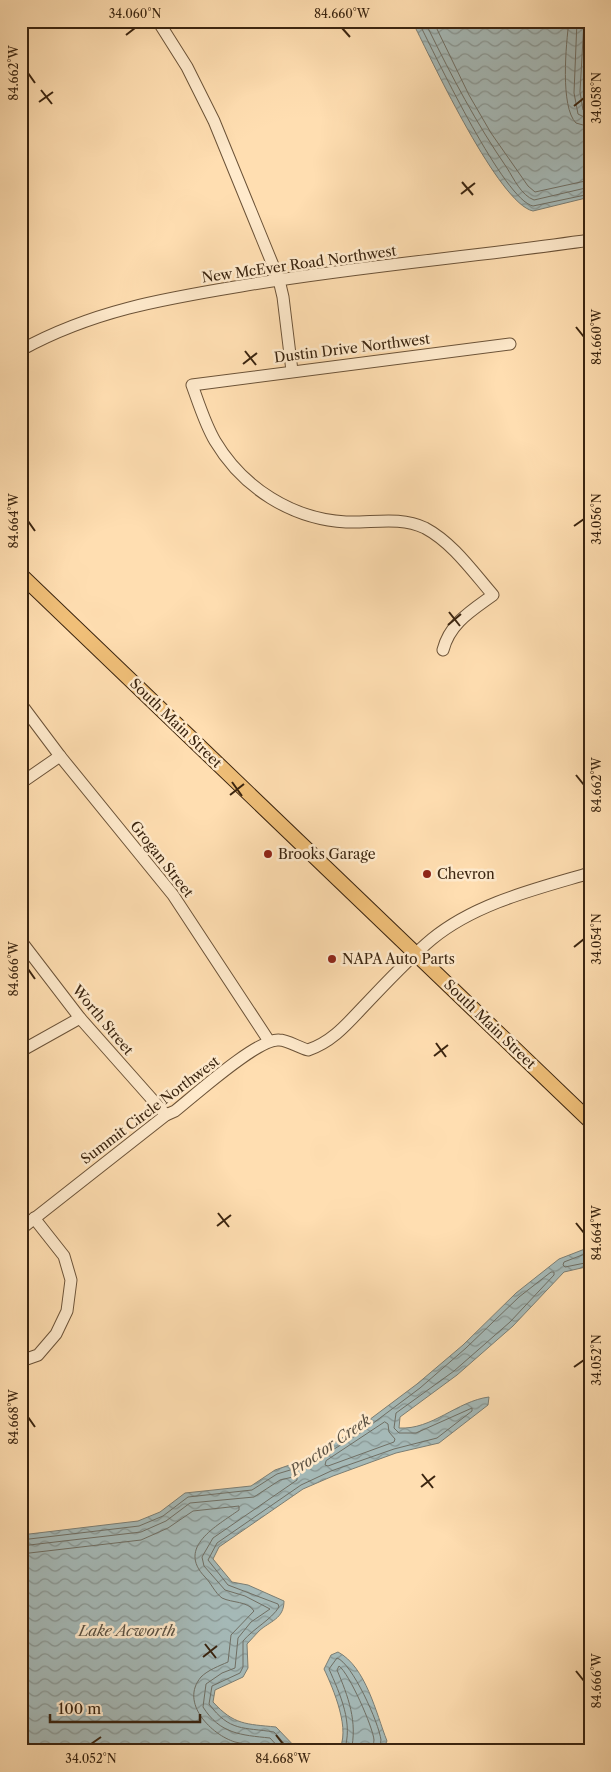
<svg xmlns="http://www.w3.org/2000/svg" width="611" height="1772" font-family="'Libre Caslon Text',serif">
<style>
.water{fill:url(#water-waves);stroke:#7b7e74}
.lines{fill:none;stroke-linecap:round;stroke-linejoin:round}
.shore{stroke:#706f64;stroke-width:1}
.minor-casing{stroke:#6c5338;stroke-width:13}
.major-casing{stroke:#3b2510;stroke-width:16}
.minor{stroke:#ffeacc;stroke-width:11}
.major{stroke:#f0bf78;stroke-width:14}
.ticks{fill:none;stroke:#3b2510;stroke-width:2}
.poi-dot{fill:#8f2418;stroke:#ffeacc;stroke-width:2}
.labels{text-anchor:middle;dominant-baseline:central;stroke-width:5;stroke-linejoin:round;paint-order:stroke}
.street-label{font-size:14px;fill:#3b2510;stroke:#ffeacc}
.poi-label{font-size:14px;fill:#3b2510;stroke:#ffeacc;text-anchor:start}
.water-label{font-size:15px;font-style:italic;fill:#5b5142;stroke:#ffeacc}
.neatline{fill:none;stroke:#3b2510;stroke-width:2}
.ticks-label{font-size:12px;text-anchor:middle;fill:#3b2510}
</style>
<defs>
<pattern id="water-waves" width="16" height="10" patternUnits="userSpaceOnUse" patternTransform="scale(1.25)"><rect width="16" height="10" fill="#a5b9b7"/><path d="M0 5q4-4 8 0t8 0" fill="none" stroke="#889693"/></pattern>
</defs>
<rect width="100%" height="100%" fill="#ffdeb1"/>
<filter id="stains"><feTurbulence type="fractalNoise" baseFrequency=".004" numOctaves="4"/><feColorMatrix values="0 0 0 0 .2 0 0 0 0 .09 0 0 0 0 .02 0 0 0 .5 -.17"/></filter>
<radialGradient id="worn" r=".72"><stop offset=".6" stop-color="#630" stop-opacity="0"/><stop offset="1" stop-color="#630" stop-opacity=".3"/></radialGradient>
<g class="water">
<path d="M 418,21 L 587,21 L 585,93 L 590,124 L 590,197 L 533,211 C 499,204 433,63 416,29 Z"/>
<path d="M 590,1247 L 590,1266 L 564,1272 L 513,1326 L 457,1375 L 400,1417 L 399,1428 C 432,1430 457,1401 489,1397 L 488,1405 L 439,1443 L 396,1453 L 333,1476 L 303,1489 L 219,1547 L 213,1559 L 232,1582 L 248,1585 L 284,1601 C 284,1619 270,1621 259,1631 C 255,1635 251,1640 247,1644 L 248,1668 L 243,1677 L 215,1690 L 213,1702 C 234,1725 246,1724 276,1727 L 299,1751 L 21,1751 L 21,1535 L 138,1521 L 160,1512 L 185,1493 L 251,1486 L 275,1470 L 307,1459 L 357,1429 L 417,1384 L 463,1345 L 516,1293 L 559,1259 Z"/>
<path d="M 338,1652 C 366,1667 376,1713 387,1741 L 382,1751 L 338,1751 C 352,1732 333,1688 324,1669 L 331,1655 Z"/>
</g>
<g class="lines">
<g class="shore">
<path d="M 422,21 L 422,29 C 437,59 504,200 533,206 L 590,194"/>
<path d="M 429,21 L 428,28 C 452,77 476,123 507,168 C 514,179 521,195 534,200 L 590,187"/>
<path d="M 436,21 L 436,27 L 469,95 L 491,133 L 528,186 L 535,192 L 590,180"/>
<path d="M 569,21 C 566,44 560,107 576,123 L 590,127"/>
<path d="M 577,21 L 574,93 L 578,114 L 590,120"/>
<path d="M 584,21 L 580,92 L 583,110 L 590,113"/>
<path d="M 590,1252 L 564,1262 L 563,1265 L 565,1267 L 590,1262"/>
<path d="M 385,1422 L 388,1424 L 389,1432 L 395,1439 L 394,1442 L 328,1466 L 325,1465 L 326,1461 Z"/>
<path d="M 21,1540 L 139,1526 L 163,1516 L 188,1497 L 252,1490 L 277,1474 L 310,1464 L 360,1433 L 420,1388 L 466,1348 L 519,1297 L 551,1272 L 554,1272 L 554,1275 L 510,1322 L 454,1371 L 396,1413 L 394,1428 L 399,1433 L 416,1433 L 472,1408 L 472,1411 L 437,1438 L 394,1449 L 331,1471 L 301,1485 L 217,1543 L 208,1560 L 228,1585 L 278,1604 L 279,1607 C 271,1620 254,1628 243,1641 L 243,1667 L 240,1673 L 212,1686 L 209,1704 C 230,1732 243,1727 274,1732 L 291,1751"/>
<path d="M 21,1546 L 141,1532 L 166,1521 L 190,1503 L 254,1497 L 280,1480 L 297,1476 L 297,1480 L 213,1538 L 202,1557 L 204,1566 L 225,1590 L 245,1596 L 270,1609 L 251,1622 L 238,1638 L 235,1668 L 222,1673 L 206,1684 L 203,1707 C 220,1734 241,1735 270,1738 L 282,1751"/>
<path d="M 21,1554 L 141,1540 L 168,1528 L 193,1511 L 239,1506 L 239,1510 C 217,1526 176,1547 205,1577 C 211,1583 215,1593 222,1598 C 232,1603 248,1601 254,1611 L 231,1635 L 228,1662 C 219,1666 208,1670 201,1677 C 179,1703 212,1735 235,1742 C 245,1745 256,1744 266,1745 L 272,1751"/>
<path d="M 344,1751 C 354,1724 340,1694 329,1669 L 337,1658 C 352,1663 379,1723 381,1740 C 381,1743 378,1747 378,1751"/>
<path d="M 351,1751 C 358,1722 348,1696 337,1670 L 339,1666 C 349,1673 373,1727 374,1740 C 374,1743 372,1747 372,1751"/>
</g>
<g class="minor-casing">
<g id="minor">
<path d="M 158,21 L 187,67 L 214,121 L 279,280 L 283,297 L 292,371"/>
<path d="M 21,350 C 92,311 162,299 241,286 C 357,266 474,257 590,240"/>
<path d="M 443,650 C 450,623 471,611 493,595 C 473,572 453,543 425,528 C 400,516 373,523 346,522 C 292,519 243,488 215,441 C 205,424 199,404 192,385 L 510,344"/>
<path d="M 21,704 L 60,756 L 173,895 L 269,1041"/>
<path d="M 21,783 L 60,756"/>
<path d="M 21,941 L 80,1018 L 166,1115"/>
<path d="M 21,1051 L 80,1018"/>
<path d="M 21,1229 L 166,1115 L 175,1111 C 194,1096 258,1038 279,1040 C 288,1040 299,1048 308,1050 C 332,1042 347,1024 364,1006 C 386,983 408,959 432,939 C 476,903 536,889 590,873"/>
<path d="M 21,1361 L 38,1355 L 56,1334 L 67,1311 L 71,1280 L 64,1256 L 34,1218"/>
</g>
</g>
<g class="major-casing">
<path id="major" d="M 21,575 L 590,1121"/>
</g>
<use href="#minor" class="minor"/>
<use href="#major" class="major"/>
</g>
<path class="ticks" d="M 342,28 L 350,37M 126,35 L 135,28M 28,73 L 35,83M 41,90 L 52,104M 39,102 L 53,92M 574,106 L 584,98M 462,182 L 473,195M 461,194 L 475,183M 576,327 L 584,337M 245,351 L 256,365M 243,364 L 257,353M 28,521 L 35,531M 574,526 L 584,519M 449,612 L 460,626M 448,625 L 461,614M 576,775 L 584,785M 232,782 L 242,796M 230,795 L 244,784M 574,947 L 584,939M 28,969 L 35,979M 436,1043 L 446,1057M 434,1056 L 448,1045M 218,1213 L 229,1227M 576,1223 L 584,1233M 217,1226 L 231,1215M 574,1367 L 584,1360M 28,1417 L 35,1427M 422,1474 L 433,1488M 421,1487 L 435,1476M 205,1644 L 216,1658M 203,1657 L 217,1646M 576,1671 L 584,1681M 276,1735 L 283,1744M 91,1744 L 101,1737"/>
<g class="poi-dot">
<circle cx="268" cy="854" r="5"/>
<circle cx="427" cy="874" r="5"/>
<circle cx="332" cy="959" r="5"/>
</g>
<g class="labels">
<g class="street-label">
<text transform="translate(299 264) rotate(-8)">New McEver Road Northwest</text>
<text transform="translate(352 348) rotate(-7)">Dustin Drive Northwest</text>
<text transform="translate(176 723) rotate(44)">South Main Street</text>
<text transform="translate(162 859) rotate(52)">Grogan Street</text>
<text transform="translate(103 1020) rotate(50)">Worth Street</text>
<text transform="translate(490 1024) rotate(44)">South Main Street</text>
<text transform="translate(150 1110) rotate(-37)">Summit Circle Northwest</text>
</g>
<g class="poi-label">
<text x="278" y="854">Brooks Garage</text>
<text x="437" y="874">Chevron</text>
<text x="342" y="959">NAPA Auto Parts</text>
</g>
<g class="water-label">
<text transform="translate(330 1445) rotate(-35)">Proctor Creek</text>
<text x="127" y="1630">Lake Acworth</text>
</g>
</g>
<rect width="611" height="1772" fill="none" stroke="#ffdeb1" stroke-width="55"/>
<path d="M50 1714v8h150v-8" fill="none" stroke="#3b2510" stroke-width="2.5"/>
<text x="58" y="1714" font-size="15" fill="#3b2510" stroke="#ffeacc" stroke-width="4" paint-order="stroke">100 m</text>
<rect x="28" y="28" width="556" height="1716" class="neatline"/>
<g class="ticks-label">
<text x="135" y="18">34.060°N</text>
<text x="342" y="18">84.660°W</text>
<text transform="translate(14 73) rotate(-90)" y="4">84.662°W</text>
<text transform="translate(597 98) rotate(-90)" y="4">34.058°N</text>
<text transform="translate(597 337) rotate(-90)" y="4">84.660°W</text>
<text transform="translate(597 519) rotate(-90)" y="4">34.056°N</text>
<text transform="translate(14 521) rotate(-90)" y="4">84.664°W</text>
<text transform="translate(597 785) rotate(-90)" y="4">84.662°W</text>
<text transform="translate(597 939) rotate(-90)" y="4">34.054°N</text>
<text transform="translate(14 969) rotate(-90)" y="4">84.666°W</text>
<text transform="translate(597 1233) rotate(-90)" y="4">84.664°W</text>
<text transform="translate(597 1360) rotate(-90)" y="4">34.052°N</text>
<text transform="translate(14 1417) rotate(-90)" y="4">84.668°W</text>
<text transform="translate(597 1681) rotate(-90)" y="4">84.666°W</text>
<text x="91" y="1763">34.052°N</text>
<text x="283" y="1763">84.668°W</text>
</g>
<rect width="100%" height="100%" filter="url(#stains)"/>
<rect width="100%" height="100%" fill="url(#worn)"/>
</svg>
